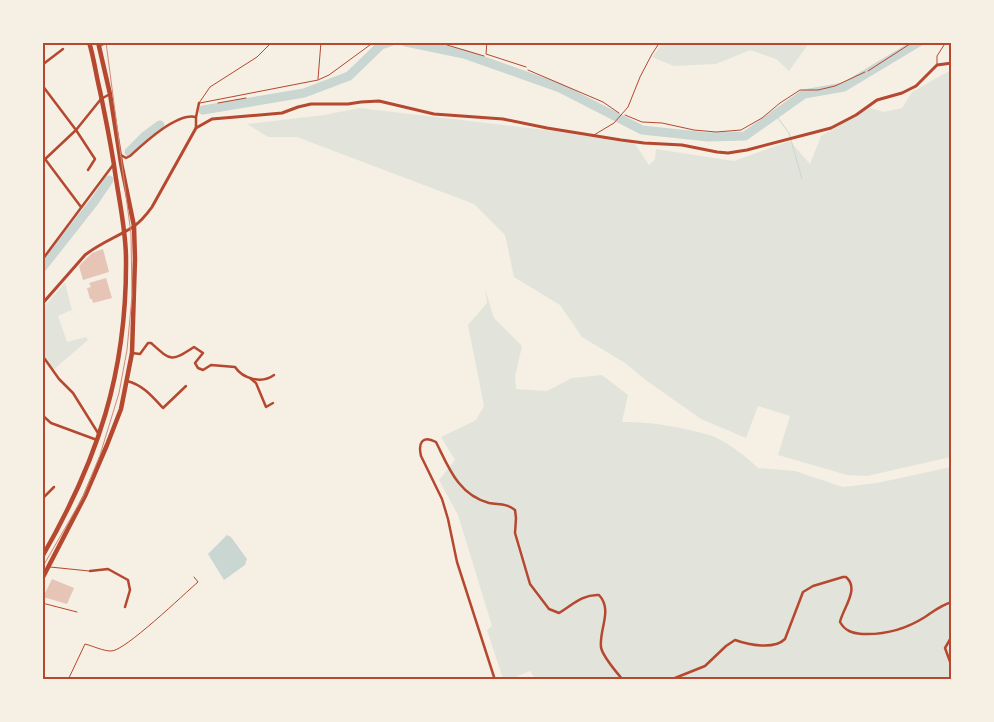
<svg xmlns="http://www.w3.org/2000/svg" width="994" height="722" font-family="'Alegreya Sans',sans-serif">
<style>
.green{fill:#e2e4dc}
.water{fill:#c9d6d2}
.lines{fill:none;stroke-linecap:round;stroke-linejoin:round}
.stream{stroke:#c9d6d2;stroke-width:1}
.river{stroke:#c9d6d2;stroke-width:9}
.building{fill:#e6c5b7}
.path{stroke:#b5482f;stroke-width:1}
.service{stroke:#b5482f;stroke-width:1}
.minor{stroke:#b5482f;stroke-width:2.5}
.tertiary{stroke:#b5482f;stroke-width:3}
.primary{stroke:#b5482f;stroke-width:4.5}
.rail{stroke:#cf8b77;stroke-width:1}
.neatline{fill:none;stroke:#b5482f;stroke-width:2}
</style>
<rect width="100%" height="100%" fill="#f6efe4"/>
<g class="green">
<path d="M 663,43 L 663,42 L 809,43 L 789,71 L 776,59 L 750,50 L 716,64 L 674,66 L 652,57 Z"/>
<path d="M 951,70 L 951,457 L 867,476 L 847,475 L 778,455 L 790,416 L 758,406 L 746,438 L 701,419 L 647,381 L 625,363 L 582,337 L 560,305 L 514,277 L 505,235 L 474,204 L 297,137 L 268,137 L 247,124 L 324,115 L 359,108 L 555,131 L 635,144 L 649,165 L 655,159 L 656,149 L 734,161 L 790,141 L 810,164 L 821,136 L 870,108 L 884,112 L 902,108 L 912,92 Z"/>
<path d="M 65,283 L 72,310 L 58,316 L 67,342 L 86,337 L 88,340 L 53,370 L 43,352 L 42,309 Z"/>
<path d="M 485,289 L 494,318 L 522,346 L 515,376 L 516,389 L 547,391 L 572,378 L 602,375 L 628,395 L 622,422 C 647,421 682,427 706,434 C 722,438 746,456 758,468 L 795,471 L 843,487 L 877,483 L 951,467 L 951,679 L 536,680 L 530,671 L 511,679 L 503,679 L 487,630 L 492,626 L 458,515 L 439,480 L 455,460 L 441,437 L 476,420 L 484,406 L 468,325 L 487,303 Z"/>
</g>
<path class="water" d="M 227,535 L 231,537 L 247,559 L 245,565 L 224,580 L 208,554 Z"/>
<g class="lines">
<path class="stream" d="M 775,114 L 789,133 L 802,179"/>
<g class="river">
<path d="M 406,42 L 464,54 L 560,88 L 642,130 L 708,137 L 745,136 L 804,94 L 844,87 L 919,42"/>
<path d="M 203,110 L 304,93 L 349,76 L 381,45 L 390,42"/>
<path d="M 129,152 L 145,136 L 160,125"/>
<path d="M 42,268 L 94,202 L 109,180"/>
</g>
</g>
<g class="building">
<path d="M 103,249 L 109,272 L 83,280 L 79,266 L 92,253 Z"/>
<path d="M 106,278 L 112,298 L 93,303 L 92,299 L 90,299 L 87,288 L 91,287 L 89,283 Z"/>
<path d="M 52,579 L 74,588 L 67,604 L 43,597 Z"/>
</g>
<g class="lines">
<g class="path">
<path d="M 437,42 L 484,56"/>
<path d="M 528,70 L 603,102 L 619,113"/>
<path d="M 218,103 L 246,98"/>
<path d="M 625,115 L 642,122 L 662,123 L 694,130 L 716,132 L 741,130 L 762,118 L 780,103 L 800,90 L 818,90 L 835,86 L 865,72"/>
</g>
<g class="service">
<path d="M 487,42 L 486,54 L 526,67"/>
<path d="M 101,46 L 109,42"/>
<path d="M 937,64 L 937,56 L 946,42"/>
<path d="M 868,71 L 913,42"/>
<path d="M 318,79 L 321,42"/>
<path d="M 199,103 L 210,87 L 257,57 L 272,42"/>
<path d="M 200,103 L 318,80 L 329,75 L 374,42"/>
<path d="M 594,135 L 614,123 L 628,107 L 640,77 L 652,54 L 660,42"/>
<path d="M 50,567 L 89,571"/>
<path d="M 42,603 L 77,612"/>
<path d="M 68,680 L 85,644 C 93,646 103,651 111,651 C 124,652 185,593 198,582 L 194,577"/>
</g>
<g class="minor">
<path d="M 42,65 L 63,49"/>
<path d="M 42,85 L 76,130 L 95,159 L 88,170"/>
<path d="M 196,128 L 196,117 L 199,103"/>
<path d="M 42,155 L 81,207"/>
<path d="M 121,155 L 126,158 L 130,156 C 143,144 177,112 196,117"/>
<path d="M 42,162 L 76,130 L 101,99 L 110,94"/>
<path d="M 42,260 L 113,165"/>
<path d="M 132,353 L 140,354 L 148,343 L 151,343 C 171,361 171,362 194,347 L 203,353 L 195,363 L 198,368 L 203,370 L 211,365 L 235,367 C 243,379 262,384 274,375"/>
<path d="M 42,355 L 59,379 L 73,393 L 98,433"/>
<path d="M 250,378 L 256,383 L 266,407 L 273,403"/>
<path d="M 127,381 C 143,385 152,396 163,408 L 186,386"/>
<path d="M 42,415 L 51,423 L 97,440"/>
<path d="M 42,499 L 54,487"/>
<path d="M 90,571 L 108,569 L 128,580 L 130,590 L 125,607"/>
<path d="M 952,636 L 945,648 L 952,667"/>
<path d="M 495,680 L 457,562 L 448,519 L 442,499 L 421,456 C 418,443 422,435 436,442 C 448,466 458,495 489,503 C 499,505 506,503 515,510 L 516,518 L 515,533 L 530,584 L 549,609 L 559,613 C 572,605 583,594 599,595 C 613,610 599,629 601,647 C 602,655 617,673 623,680"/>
<path d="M 670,680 L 705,666 L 726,646 L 735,640 C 749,645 774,650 785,639 L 803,592 L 813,586 L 843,577 L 846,577 C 860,589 843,608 840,622 C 845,631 852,633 862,634 C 884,635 906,629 925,617 C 934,611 941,605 952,602"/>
</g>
<path class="tertiary" d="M 42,304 L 85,255 C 100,243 117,237 133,227 C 140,222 147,214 152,207 L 196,128 L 212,119 L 282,113 L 298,107 L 311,104 L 348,104 L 361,102 L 379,101 L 434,114 L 503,119 L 547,128 L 621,140 L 644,143 L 682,145 L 717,152 L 728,153 L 747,150 L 831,128 L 856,115 L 877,100 L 902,93 L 916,86 L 937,65 L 952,63"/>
<g class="primary">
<path d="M 42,557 C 98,460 127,372 126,259 C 126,228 118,196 114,165 C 110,140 105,115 100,91 C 96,75 94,58 89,42"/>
<path d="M 42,579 L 85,496 L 107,445 L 121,409 L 132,353 L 135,259 L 134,226 L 121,163 L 110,94 L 98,42"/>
</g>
<path class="rail" d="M 42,568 L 83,497 L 100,455 L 119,393 L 127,350 L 132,296 L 131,234 L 106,42"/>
</g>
<rect width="994" height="722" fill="none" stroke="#f6efe4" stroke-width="88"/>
<rect x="44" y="44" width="906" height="634" class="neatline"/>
</svg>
